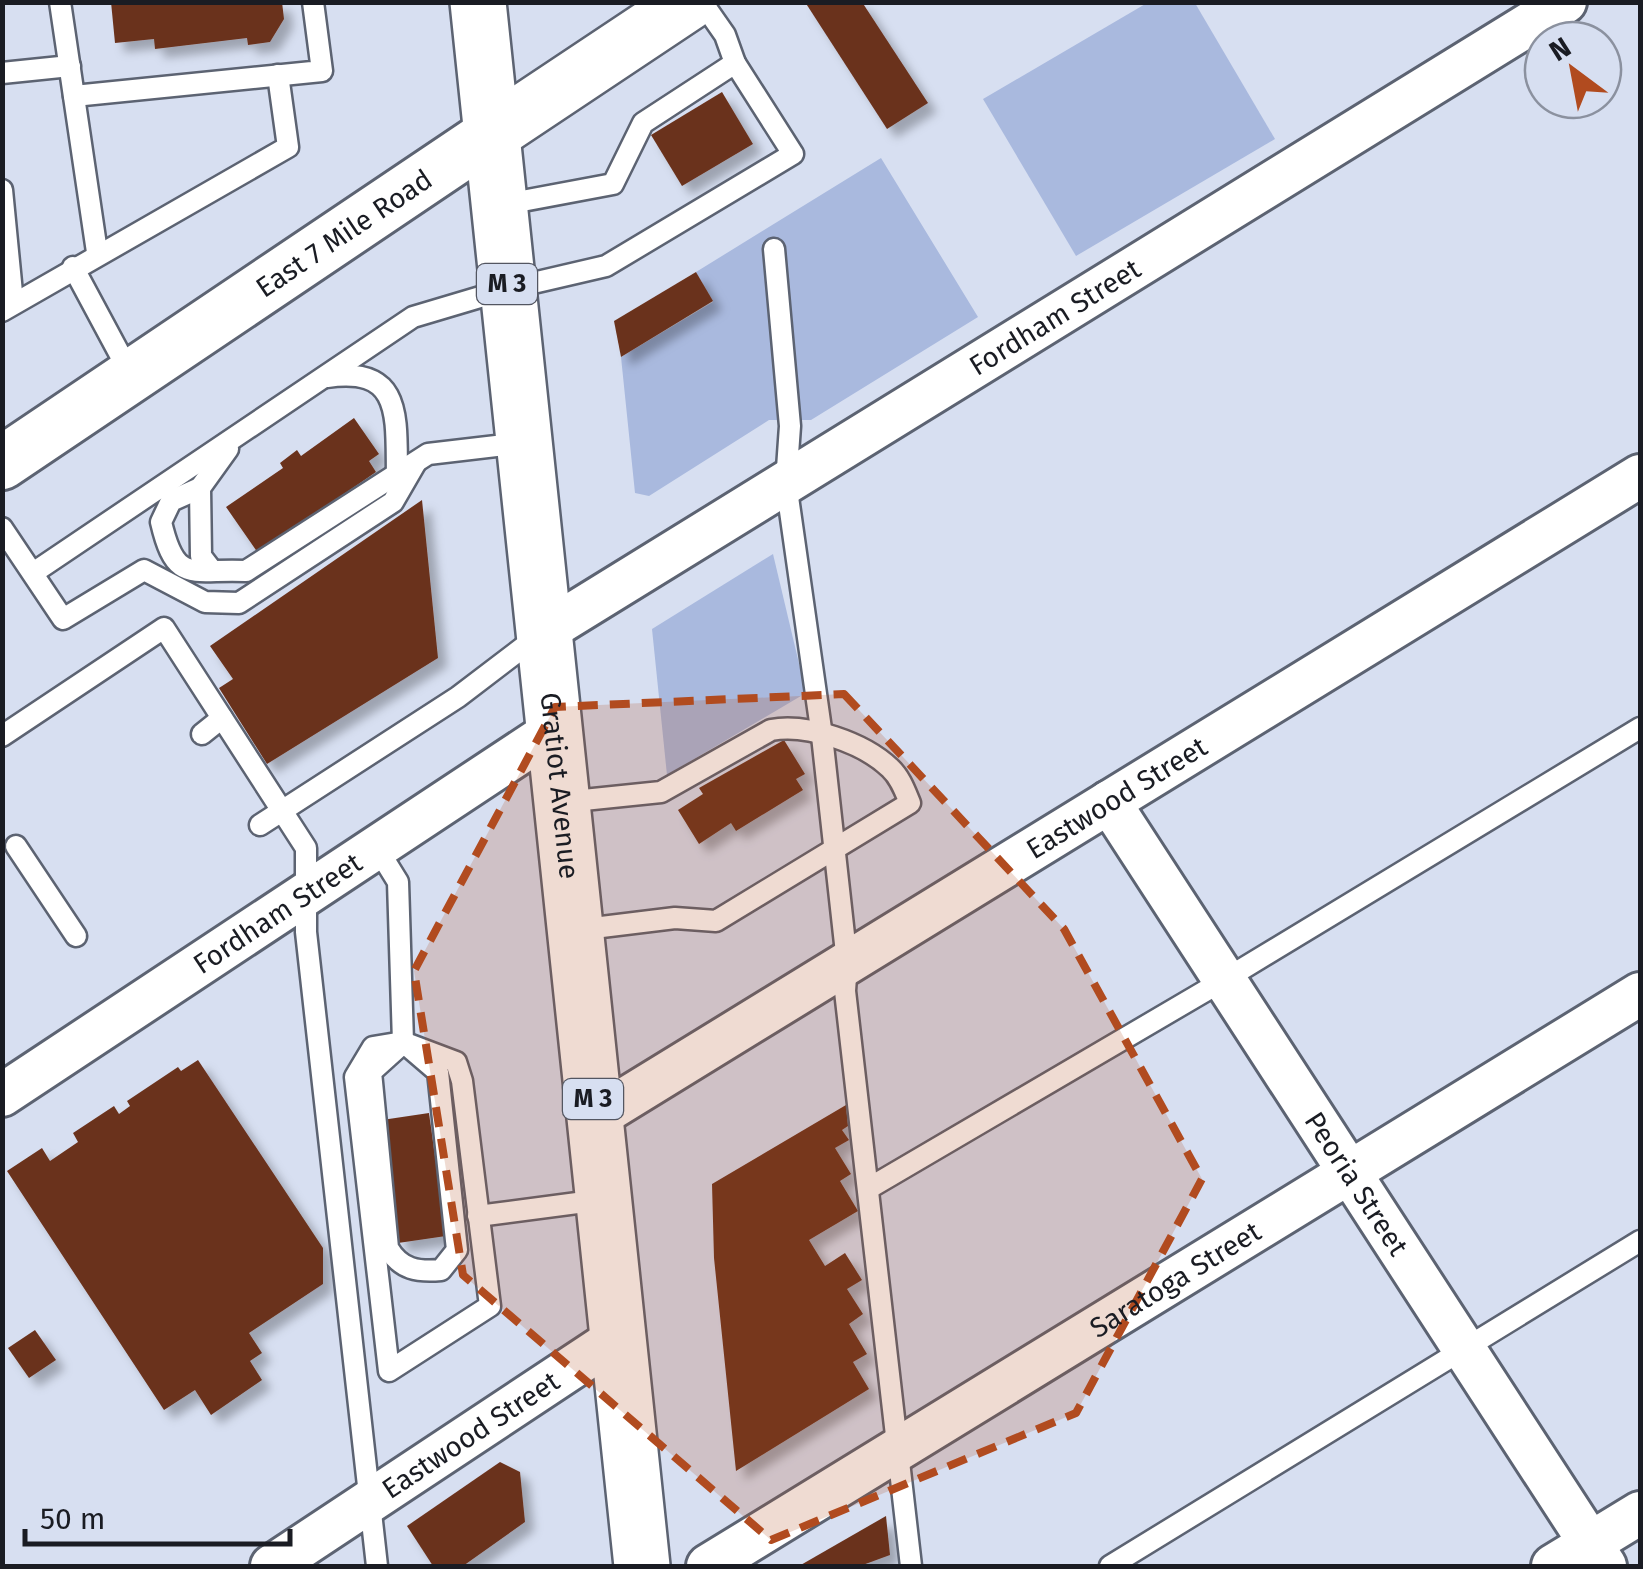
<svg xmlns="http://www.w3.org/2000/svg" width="1643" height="1569" font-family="'Fira Sans',sans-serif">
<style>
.green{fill:#a9b9de}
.building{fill:#6b321c;filter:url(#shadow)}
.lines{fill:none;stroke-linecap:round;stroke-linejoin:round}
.service-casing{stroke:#5c6372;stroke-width:25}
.minor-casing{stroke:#5c6372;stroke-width:48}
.tertiary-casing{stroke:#5c6372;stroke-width:58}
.secondary-casing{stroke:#5c6372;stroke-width:60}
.primary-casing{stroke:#5c6372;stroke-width:60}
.service{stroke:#fff;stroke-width:20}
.minor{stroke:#fff;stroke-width:42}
.tertiary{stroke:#fff;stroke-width:52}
.secondary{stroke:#fff;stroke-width:55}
.primary{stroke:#fff;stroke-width:55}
.marked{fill:#b14b1f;fill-opacity:0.2;stroke:#b14b1f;stroke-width:8;stroke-dasharray:20 12;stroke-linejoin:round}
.labels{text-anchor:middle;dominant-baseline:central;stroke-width:10;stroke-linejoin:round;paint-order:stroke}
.shield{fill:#d7dff1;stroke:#535661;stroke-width:2.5}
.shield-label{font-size:25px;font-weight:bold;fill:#1a1c23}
.street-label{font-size:28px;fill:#1a1c23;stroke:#d7dff1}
</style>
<defs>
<filter id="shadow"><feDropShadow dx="9" dy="9" stdDeviation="5" flood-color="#0004"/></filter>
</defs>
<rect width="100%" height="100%" fill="#d7dff1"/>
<g class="green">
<path d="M 1147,3 L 1195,3 L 1275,139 L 1076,256 L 983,99 Z"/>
<path d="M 881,158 L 978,317 L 811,420 L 769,420 L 649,496 L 635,493 L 621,357 L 713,302 L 696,272 Z"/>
<path d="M 773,554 L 806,693 L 667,775 L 652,629 Z"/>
</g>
<g class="building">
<path d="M 111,2 L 282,2 L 284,19 L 270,42 L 248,45 L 247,38 L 155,49 L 154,39 L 115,43 Z"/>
<path d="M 805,2 L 862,2 L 928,103 L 887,129 Z"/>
<path d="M 722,92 L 753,144 L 682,186 L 651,135 Z"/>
<path d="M 696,272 L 713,301 L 621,357 L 614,321 Z"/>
<path d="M 354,418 L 379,454 L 369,461 L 376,472 L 258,553 L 226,507 L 283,468 L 280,463 L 297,450 L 301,456 Z"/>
<path d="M 422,500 L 438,658 L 267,764 L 219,688 L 233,679 L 210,646 Z"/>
<path d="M 784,740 L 805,774 L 796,779 L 803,790 L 736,831 L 731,823 L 699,844 L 678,810 L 703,794 L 699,788 Z"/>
<path d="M 198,1060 L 323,1248 L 323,1284 L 249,1333 L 262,1353 L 250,1361 L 262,1380 L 211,1415 L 195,1390 L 164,1410 L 7,1171 L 42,1148 L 50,1161 L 78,1142 L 73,1133 L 114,1106 L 119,1114 L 130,1106 L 127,1101 L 178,1067 L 181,1071 Z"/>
<path d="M 846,1105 L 848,1126 L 842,1130 L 849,1140 L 835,1148 L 851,1174 L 840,1181 L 858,1211 L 809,1240 L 825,1266 L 845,1253 L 862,1280 L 847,1289 L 863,1314 L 849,1324 L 867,1354 L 853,1362 L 869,1389 L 736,1471 L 714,1258 L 712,1184 Z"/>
<path d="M 429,1113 L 446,1236 L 398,1243 L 382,1120 Z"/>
<path d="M 35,1330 L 56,1360 L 29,1378 L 8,1348 Z"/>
<path d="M 500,1462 L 520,1472 L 525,1522 L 463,1566 L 433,1566 L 407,1526 Z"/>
<path d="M 886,1516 L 890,1555 L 860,1566 L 799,1566 Z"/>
</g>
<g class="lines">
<g class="service-casing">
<g id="service">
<path d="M 60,2 L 97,252"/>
<path d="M 2,73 L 70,66"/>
<path d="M 74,96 L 322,71 L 313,2"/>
<path d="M 2,190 L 13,303"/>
<path d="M 501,205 L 613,184 L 643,123 L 735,63 L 725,35 L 702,2"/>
<path d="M 774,249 L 790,426 L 786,483 L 822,736 L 847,962 L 845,991 L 911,1566"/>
<path d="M 73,267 L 132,377"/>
<path d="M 2,311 L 288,147 L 278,75"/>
<path d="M 327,377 C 403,366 396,417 397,476"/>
<path d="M 200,488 L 171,501 L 161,522 C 176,586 192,568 246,571 L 428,454 L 522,443"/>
<path d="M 2,528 L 63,619 L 144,570 L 205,602 L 239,603 L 393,502 L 415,464"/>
<path d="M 211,569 L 201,556 L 200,488 L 228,449"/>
<path d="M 33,573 L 413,317 L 507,289 L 606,266 L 793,154 L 735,63"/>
<path d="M 202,734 L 222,718"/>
<path d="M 2,736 L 164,628 L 306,848 L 306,932 L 377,1566"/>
<path d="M 564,802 L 661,792 L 771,730 C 807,723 864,743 890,768 C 900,777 905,791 910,803 L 716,921 L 675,918 L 577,930"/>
<path d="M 260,825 L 458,697 L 538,636"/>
<path d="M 16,846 L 76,936"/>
<path d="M 377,848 L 398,882 L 403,1042 L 438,1072 L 457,1250 L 441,1270 C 418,1272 401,1270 388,1248 L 371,1072 L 402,1044"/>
<path d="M 403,1042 L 456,1062 L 462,1081 L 490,1306 L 389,1371 L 355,1077 L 373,1047 Z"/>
<path d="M 871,1187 L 1224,980 L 1640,728"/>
<path d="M 478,1216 L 600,1200"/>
<path d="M 1110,1566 L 1640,1241"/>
</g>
</g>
<g class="minor-casing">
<g id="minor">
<path id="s1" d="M 544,632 L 1565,2"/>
<path id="s2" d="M 1109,802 L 1605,1566"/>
<path id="s3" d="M 2,1095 L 554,730"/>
<path id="s4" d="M 595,1118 L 1640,476"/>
<path id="s5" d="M 272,1566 L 618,1337"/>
<path id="s6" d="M 708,1566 L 1640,994"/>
<path d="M 1553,1566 L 1640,1513"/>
</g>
</g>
<g class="tertiary-casing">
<g id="tertiary">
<path id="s7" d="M 2,463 L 491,134"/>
</g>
</g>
<g class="secondary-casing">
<path id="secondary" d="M 491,134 L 689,2"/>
</g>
<g class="primary-casing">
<g id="primary">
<path id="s8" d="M 478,2 L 642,1566"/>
</g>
</g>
<use href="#service" class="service"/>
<use href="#minor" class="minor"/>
<use href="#tertiary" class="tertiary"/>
<use href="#secondary" class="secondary"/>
<use href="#primary" class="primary"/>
</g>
<path class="marked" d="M 844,694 L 1064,929 L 1202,1179 L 1076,1413 L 771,1540 L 463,1275 L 414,971 L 555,707 Z"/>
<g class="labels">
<g class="shield">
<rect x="477" y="264" width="60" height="40" rx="8"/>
<rect x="563" y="1079" width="60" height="40" rx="8"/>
</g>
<g class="shield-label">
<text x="507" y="284">M 3</text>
<text x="593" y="1099">M 3</text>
</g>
<g class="street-label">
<text stroke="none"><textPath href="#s7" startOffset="412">East 7 Mile Road</textPath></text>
<text stroke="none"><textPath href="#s1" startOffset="600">Fordham Street</textPath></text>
<text stroke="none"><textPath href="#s8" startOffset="788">Gratiot Avenue</textPath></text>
<text stroke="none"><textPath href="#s4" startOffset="612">Eastwood Street</textPath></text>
<text stroke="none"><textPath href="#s3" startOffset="330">Fordham Street</textPath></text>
<text stroke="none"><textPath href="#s2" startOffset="455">Peoria Street</textPath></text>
<text stroke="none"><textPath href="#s6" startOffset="548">Saratoga Street</textPath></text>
<text stroke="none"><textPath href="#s5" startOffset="238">Eastwood Street</textPath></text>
</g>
</g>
<rect width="1643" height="1569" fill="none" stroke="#1a1c23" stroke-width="10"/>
<g transform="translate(1573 70) rotate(328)"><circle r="48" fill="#d7dff1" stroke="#8b919f" stroke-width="2.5"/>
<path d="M0-8L18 38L0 25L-18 38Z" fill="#b14b1f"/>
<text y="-15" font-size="28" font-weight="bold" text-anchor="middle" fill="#1a1c23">N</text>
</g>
<path d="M25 1529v15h265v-15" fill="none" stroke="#1a1c23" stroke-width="5"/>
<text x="40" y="1529" font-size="30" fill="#1a1c23" stroke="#d7dff1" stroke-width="8" paint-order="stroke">50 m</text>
</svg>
